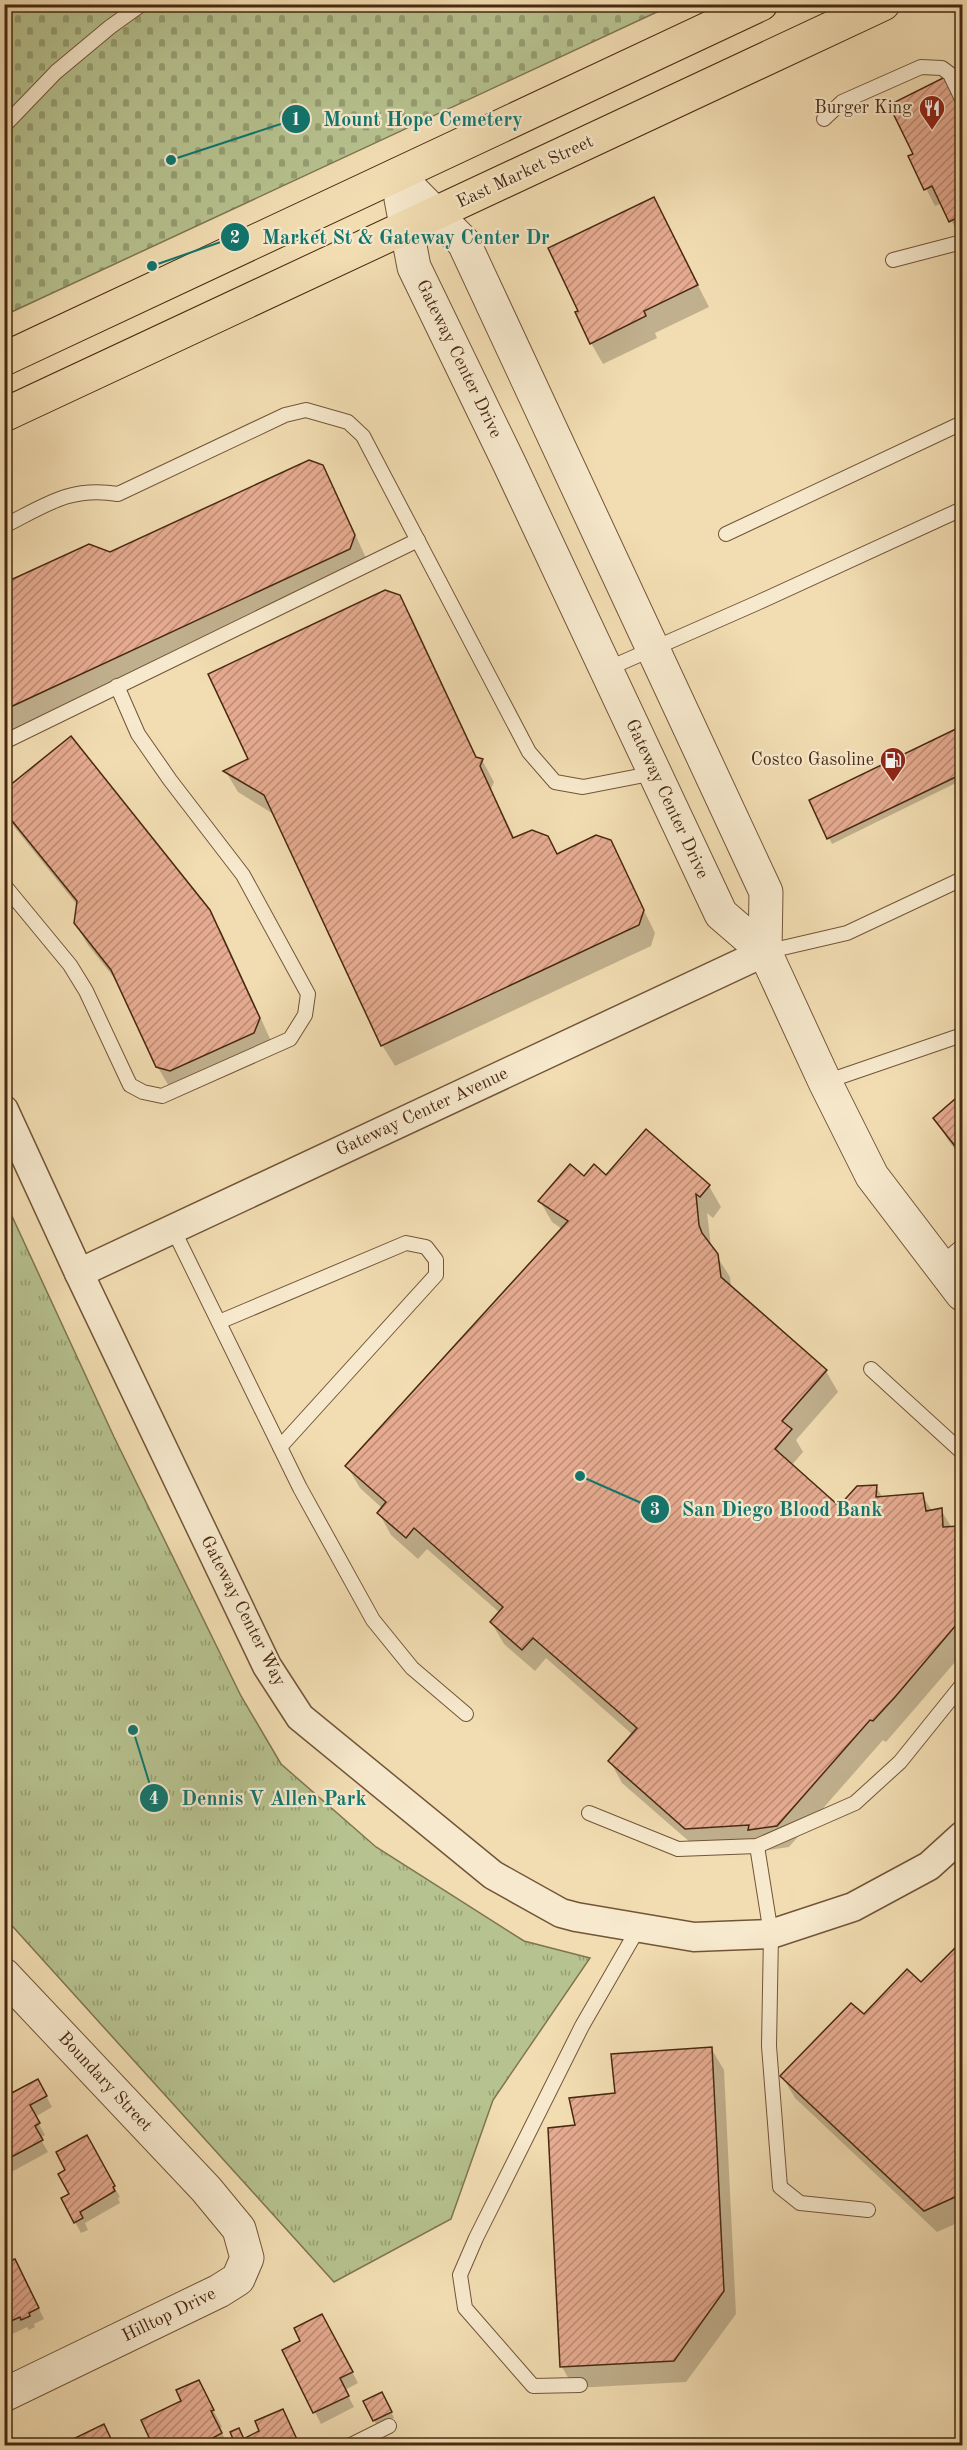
<svg xmlns="http://www.w3.org/2000/svg" width="967" height="2450" font-family="'Old Standard TT',serif">
<style>
.cemetery{fill:url(#cemetery-stones);stroke:#7f7550;stroke-width:1.5}
.park{fill:url(#park-tufts);stroke:#7f7550;stroke-width:1.5}
.shadow{fill:#0003}
.building{fill:url(#building-hatch);stroke:#482810;stroke-width:1.5}
.lines{fill:none;stroke-linecap:round;stroke-linejoin:round}
.service-casing{stroke:#725538;stroke-width:16}
.minor-casing{stroke:#725538;stroke-width:31}
.tertiary-casing{stroke:#725538;stroke-width:35}
.primary-casing{stroke:#482810;stroke-width:35}
.service{stroke:#f7e9cd;stroke-width:14}
.minor{stroke:#f7e9cd;stroke-width:28}
.tertiary{stroke:#f7e9cd;stroke-width:33}
.primary{stroke:#f2ddb2;stroke-width:33}
.labels{text-anchor:middle;dominant-baseline:central;stroke-width:4.5;stroke-linejoin:round;paint-order:stroke}
.poi-label{font-size:18px;fill:#482810;stroke:#f7e9cd;text-anchor:end}
.street-label{font-size:18px;fill:#482810;stroke:#f7e9cd}
.leader{fill:none;stroke:#0f766e;stroke-width:2}
.callout-dot{fill:#0f766e;stroke:#f7e9cd;stroke-width:2}
.mark-label{font-size:18px;text-anchor:middle;font-weight:bold;fill:#fff}
.callout-label{font-size:20px;text-anchor:middle;font-weight:bold;fill:#0f766e;stroke:#f7e9cd;stroke-width:4.5;stroke-linejoin:round;paint-order:stroke}
</style>
<defs>
<pattern id="cemetery-stones" width="16" height="16" patternUnits="userSpaceOnUse" patternTransform="scale(1.5)"><rect width="16" height="16" fill="#b6c28f"/><path d="M2 7V4a2 2 0 0 1 4 0v3zM10 15v-3a2 2 0 0 1 4 0v3z" fill="#969e73"/></pattern>
<pattern id="park-tufts" width="24" height="20" patternUnits="userSpaceOnUse" patternTransform="scale(1.5)"><rect width="24" height="20" fill="#b6c28f"/><path d="M3 7l-1-3M5 7V3M7 7l1-3M15 17l-1-3M17 17v-4M19 17l1-3" fill="none" stroke="#969e73"/></pattern>
<pattern id="building-hatch" width="6" height="6" patternUnits="userSpaceOnUse" patternTransform="scale(1.5)"><rect width="6" height="6" fill="#e6ab91"/><path d="M-1 1l2-2M0 6l6-6M5 7l2-2" fill="none" stroke="#bc8b75"/></pattern>
</defs>
<rect width="100%" height="100%" fill="#f2ddb2"/>
<filter id="stains"><feTurbulence type="fractalNoise" baseFrequency=".00333" numOctaves="4"/><feColorMatrix values="0 0 0 0 .2 0 0 0 0 .09 0 0 0 0 .02 0 0 0 .5 -.17"/></filter>
<radialGradient id="worn" r=".72"><stop offset=".6" stop-color="#630" stop-opacity="0"/><stop offset="1" stop-color="#630" stop-opacity=".3"/></radialGradient>
<path class="cemetery" d="M 5,4 L 672,5 L 5,315 Z"/>
<path class="park" d="M 5,1201 L 114,1437 L 241,1696 L 281,1764 L 376,1847 L 524,1941 L 590,1958 L 493,2100 L 451,2219 L 334,2282 L 5,1918 Z"/>
<g class="shadow">
<path d="M 956,95 L 962,109 L 962,236 L 960,237 L 942,203 L 935,206 L 910,157 L 915,154 Z"/>
<path d="M 654,199 L 709,307 L 655,333 L 657,338 L 603,364 L 591,343 Z"/>
<path d="M 322,466 L 334,488 L 366,558 L 4,737 L 4,585 L 110,554 Z"/>
<path d="M 399,596 L 412,618 L 477,759 L 482,760 L 494,782 L 491,789 L 515,839 L 557,855 L 610,841 L 655,933 L 651,946 L 395,1066 L 382,1045 L 275,815 L 238,792 L 226,772 L 250,760 Z"/>
<path d="M 962,728 L 962,780 L 832,844 L 811,801 Z"/>
<path d="M 4,810 L 209,911 L 222,933 L 271,1041 L 170,1088 L 157,1066 L 119,984 L 88,945 L 75,923 L 78,906 L 15,828 Z"/>
<path d="M 962,1095 L 962,1159 L 948,1140 L 935,1119 Z"/>
<path d="M 606,1177 L 709,1186 L 721,1207 L 713,1218 L 707,1213 L 711,1247 L 730,1277 L 731,1287 L 826,1371 L 838,1392 L 796,1440 L 803,1452 L 791,1466 L 839,1508 L 876,1487 L 883,1498 L 922,1495 L 932,1511 L 941,1510 L 952,1528 L 958,1527 L 962,1535 L 962,1654 L 886,1742 L 883,1740 L 789,1847 L 762,1851 L 699,1850 L 622,1783 L 610,1761 L 633,1735 L 546,1658 L 535,1671 L 504,1644 L 491,1622 L 500,1613 L 427,1549 L 418,1559 L 391,1535 L 379,1513 L 383,1509 L 360,1488 L 347,1466 L 562,1229 L 552,1222 L 540,1201 L 584,1178 Z"/>
<path d="M 962,1943 L 962,2221 L 937,2232 L 795,2098 L 782,2076 L 864,2016 L 921,1984 Z"/>
<path d="M 711,2048 L 724,2070 L 736,2314 L 686,2382 L 574,2388 L 562,2367 L 576,2126 L 617,2094 Z"/>
<path d="M 38,2081 L 52,2107 L 35,2117 L 45,2135 L 40,2138 L 48,2152 L 4,2176 L 4,2096 L 5,2098 Z"/>
<path d="M 86,2137 L 120,2197 L 118,2198 L 120,2203 L 85,2223 L 88,2230 L 81,2233 L 75,2222 L 67,2171 Z"/>
<path d="M 4,2257 L 21,2272 L 44,2319 L 34,2324 L 35,2327 L 29,2330 L 27,2327 L 4,2338 Z"/>
<path d="M 337,2343 L 358,2383 L 345,2390 L 354,2407 L 321,2424 L 284,2351 Z"/>
<path d="M 199,2382 L 222,2427 L 220,2428 L 228,2446 L 155,2446 Z"/>
<path d="M 385,2398 L 394,2418 L 377,2426 L 365,2402 Z"/>
<path d="M 58,2442 L 61,2446 L 50,2446 Z"/>
</g>
<g class="building">
<path d="M 947,76 L 962,109 L 962,215 L 949,222 L 932,186 L 924,190 L 908,156 L 913,154 L 889,105 Z"/>
<path d="M 654,197 L 698,285 L 644,311 L 646,316 L 590,344 L 575,312 L 578,311 L 548,248 Z"/>
<path d="M 309,460 L 323,465 L 355,535 L 350,549 L 4,710 L 4,583 L 89,544 L 110,552 Z"/>
<path d="M 385,590 L 400,595 L 476,757 L 483,759 L 480,766 L 513,838 L 532,830 L 548,836 L 557,854 L 596,835 L 611,840 L 644,910 L 639,925 L 381,1046 L 264,795 L 223,771 L 248,759 L 208,674 Z"/>
<path d="M 962,726 L 962,774 L 827,839 L 809,800 Z"/>
<path d="M 71,736 L 210,910 L 260,1018 L 254,1033 L 170,1071 L 156,1067 L 111,970 L 74,923 L 77,901 L 4,811 L 4,790 Z"/>
<path d="M 962,1093 L 962,1155 L 933,1118 Z"/>
<path d="M 646,1129 L 710,1185 L 700,1197 L 696,1194 L 699,1225 L 702,1233 L 718,1254 L 721,1277 L 827,1370 L 782,1421 L 792,1429 L 775,1449 L 839,1506 L 857,1486 L 877,1485 L 876,1497 L 923,1493 L 926,1511 L 942,1508 L 943,1527 L 959,1526 L 961,1542 L 962,1542 L 962,1618 L 895,1697 L 873,1721 L 870,1720 L 777,1826 L 748,1830 L 749,1825 L 685,1829 L 608,1761 L 637,1728 L 533,1638 L 522,1650 L 490,1622 L 503,1607 L 414,1528 L 406,1538 L 377,1513 L 386,1502 L 345,1466 L 568,1221 L 538,1201 L 570,1164 L 584,1176 L 594,1164 L 606,1175 Z"/>
<path d="M 962,1941 L 962,2194 L 924,2211 L 780,2076 L 851,2003 L 864,2014 L 907,1969 L 921,1982 Z"/>
<path d="M 712,2047 L 724,2291 L 674,2361 L 560,2367 L 548,2128 L 575,2125 L 569,2098 L 615,2093 L 611,2054 Z"/>
<path d="M 38,2079 L 47,2096 L 30,2105 L 40,2123 L 35,2126 L 43,2140 L 4,2161 L 4,2097 Z"/>
<path d="M 87,2135 L 115,2186 L 113,2187 L 115,2191 L 80,2212 L 83,2218 L 74,2223 L 61,2198 L 69,2194 L 58,2174 L 65,2170 L 56,2152 Z"/>
<path d="M 7,2255 L 10,2261 L 15,2259 L 39,2308 L 29,2313 L 30,2316 L 21,2320 L 20,2317 L 4,2324 L 4,2256 Z"/>
<path d="M 322,2314 L 353,2372 L 340,2378 L 349,2396 L 313,2413 L 282,2350 L 300,2341 L 294,2328 Z"/>
<path d="M 199,2380 L 214,2410 L 211,2411 L 222,2433 L 207,2441 L 209,2446 L 153,2446 L 141,2420 L 181,2401 L 176,2390 Z"/>
<path d="M 382,2392 L 392,2412 L 373,2421 L 363,2401 Z"/>
<path d="M 283,2409 L 300,2446 L 248,2446 L 245,2438 L 259,2431 L 255,2421 Z"/>
<path d="M 104,2424 L 114,2445 L 72,2446 L 69,2441 Z"/>
<path d="M 239,2428 L 247,2446 L 236,2446 L 230,2432 Z"/>
</g>
<g class="lines">
<g class="service-casing">
<g id="service">
<path d="M 824,119 L 842,102 L 921,67 L 942,68 L 950,74 L 962,99"/>
<path d="M 4,126 L 56,72 L 110,27 L 142,4"/>
<path d="M 893,260 L 962,242"/>
<path d="M 4,526 C 46,505 70,486 118,494 L 285,415 L 306,410 L 348,422 L 363,436 L 529,752 L 555,782 L 583,787 L 655,773"/>
<path d="M 726,534 L 962,423"/>
<path d="M 607,669 L 757,603 L 962,509"/>
<path d="M 4,742 L 418,540"/>
<path d="M 4,885 L 70,965 L 86,991 L 130,1085 L 143,1092 L 162,1096 L 290,1039 L 305,1015 L 308,994 L 243,875 L 170,780 L 138,734 L 117,686"/>
<path d="M 765,952 L 847,933 L 962,879"/>
<path d="M 825,1082 L 962,1035"/>
<path d="M 173,1229 L 300,1488 L 373,1620 L 412,1668 L 466,1714"/>
<path d="M 940,1265 L 962,1246"/>
<path d="M 219,1322 L 406,1243 L 426,1247 L 436,1260 L 436,1275 L 280,1447"/>
<path d="M 871,1369 L 962,1452"/>
<path d="M 589,1813 L 678,1849 L 757,1846 L 855,1803 L 900,1762 L 962,1685"/>
<path d="M 757,1846 L 771,1934 L 769,2046 L 780,2187 L 800,2203 L 868,2210"/>
<path d="M 580,2385 L 533,2386 L 465,2308 L 460,2275 L 476,2238 L 582,2026 L 639,1927"/>
<path d="M 349,2446 L 389,2426"/>
</g>
</g>
<g class="minor-casing">
<g id="minor">
<path d="M 4,1110 L 79,1273 L 267,1666 L 300,1717 L 493,1875 L 561,1913 L 576,1917 L 694,1937 L 771,1934 L 853,1907 L 929,1866 L 962,1836"/>
<path d="M 79,1273 L 765,952"/>
</g>
</g>
<g class="tertiary-casing">
<g id="tertiary">
<path d="M 397,175 L 464,243 L 766,892 L 765,952 L 825,1082 L 872,1176 L 962,1294"/>
<path d="M 401,199 L 414,267 L 510,465 L 721,914 L 765,952"/>
<path d="M 4,1975 L 206,2189 L 239,2229 L 247,2258 L 238,2279 L 219,2291 L 4,2395"/>
</g>
</g>
<g class="primary-casing">
<g id="primary">
<path d="M 4,359 L 761,4"/>
<path d="M 4,415 L 883,4"/>
</g>
</g>
<use href="#service" class="service"/>
<use href="#minor" class="minor"/>
<use href="#tertiary" class="tertiary"/>
<use href="#primary" class="primary"/>
</g>
<defs>
<g id="restaurant-pin" transform="scale(1.35)"><path d="M0 17L-7.5 6A9.5 9.5 0 1 1 7.5 6Z" fill="#8f2418" stroke="#f7e9cd"/><path d="M-5-6h1v4h1v-4h1v4h1v-4h1v5L-1.5 .5V6h-2V.5L-5-1ZM5-6V6H3V1.5H1.5Q1.5-4 5-6Z" fill="#fff"/></g>
<g id="fuel-pin" transform="scale(1.35)"><path d="M0 17L-7.5 6A9.5 9.5 0 1 1 7.5 6Z" fill="#8f2418" stroke="#f7e9cd"/><path d="M-5.5-6h7V0h2V4h1.3V-2.5L3-4.5l.8-.8L6-3V5H2.5V1h-1V6h-7ZM-4.2-4.7v3.2H.2V-4.7Z" fill="#fff"/></g>
</defs>
<g fill-rule="evenodd">
<use href="#restaurant-pin" x="932" y="108"/>
<use href="#fuel-pin" x="893" y="760"/>
</g>
<g class="labels">
<g class="poi-label">
<text x="912" y="108">Burger King</text>
<text x="874" y="760">Costco Gasoline</text>
</g>
<g class="street-label">
<text transform="translate(525 172) rotate(-25)">East Market Street</text>
<text transform="translate(459 359) rotate(64)">Gateway Center Drive</text>
<text transform="translate(667 799) rotate(65)">Gateway Center Drive</text>
<text transform="translate(422 1112) rotate(-25)">Gateway Center Avenue</text>
<text transform="translate(243 1611) rotate(63)">Gateway Center Way</text>
<text transform="translate(105 2082) rotate(47)">Boundary Street</text>
<text transform="translate(169 2315) rotate(-26)">Hilltop Drive</text>
</g>
</g>
<path class="leader" d="M171 160L296 119M152 266L235 237M580 1476L655 1509M133 1730L154 1798"/>
<g class="callout-dot">
<circle cx="171" cy="160" r="6"/>
<circle cx="152" cy="266" r="6"/>
<circle cx="580" cy="1476" r="6"/>
<circle cx="133" cy="1730" r="6"/>
<circle cx="296" cy="119" r="15"/>
<circle cx="235" cy="237" r="15"/>
<circle cx="655" cy="1509" r="15"/>
<circle cx="154" cy="1798" r="15"/>
</g>
<g class="mark-label">
<text x="296" y="125">1</text>
<text x="235" y="243">2</text>
<text x="655" y="1515">3</text>
<text x="154" y="1804">4</text>
</g>
<g class="callout-label">
<text x="423" y="126">Mount Hope Cemetery</text>
<text x="406" y="244">Market St &amp; Gateway Center Dr</text>
<text x="782" y="1516">San Diego Blood Bank</text>
<text x="274" y="1805">Dennis V Allen Park</text>
</g>
<rect width="967" height="2450" fill="none" stroke="#f2ddb2" stroke-width="24"/>
<rect x="6" y="6" width="955" height="2438" fill="none" stroke="#482810" stroke-width="3"/>
<rect x="12" y="12" width="943" height="2426" fill="none" stroke="#482810" stroke-width="1.5"/>
<rect width="100%" height="100%" filter="url(#stains)"/>
<rect width="100%" height="100%" fill="url(#worn)"/>
</svg>
